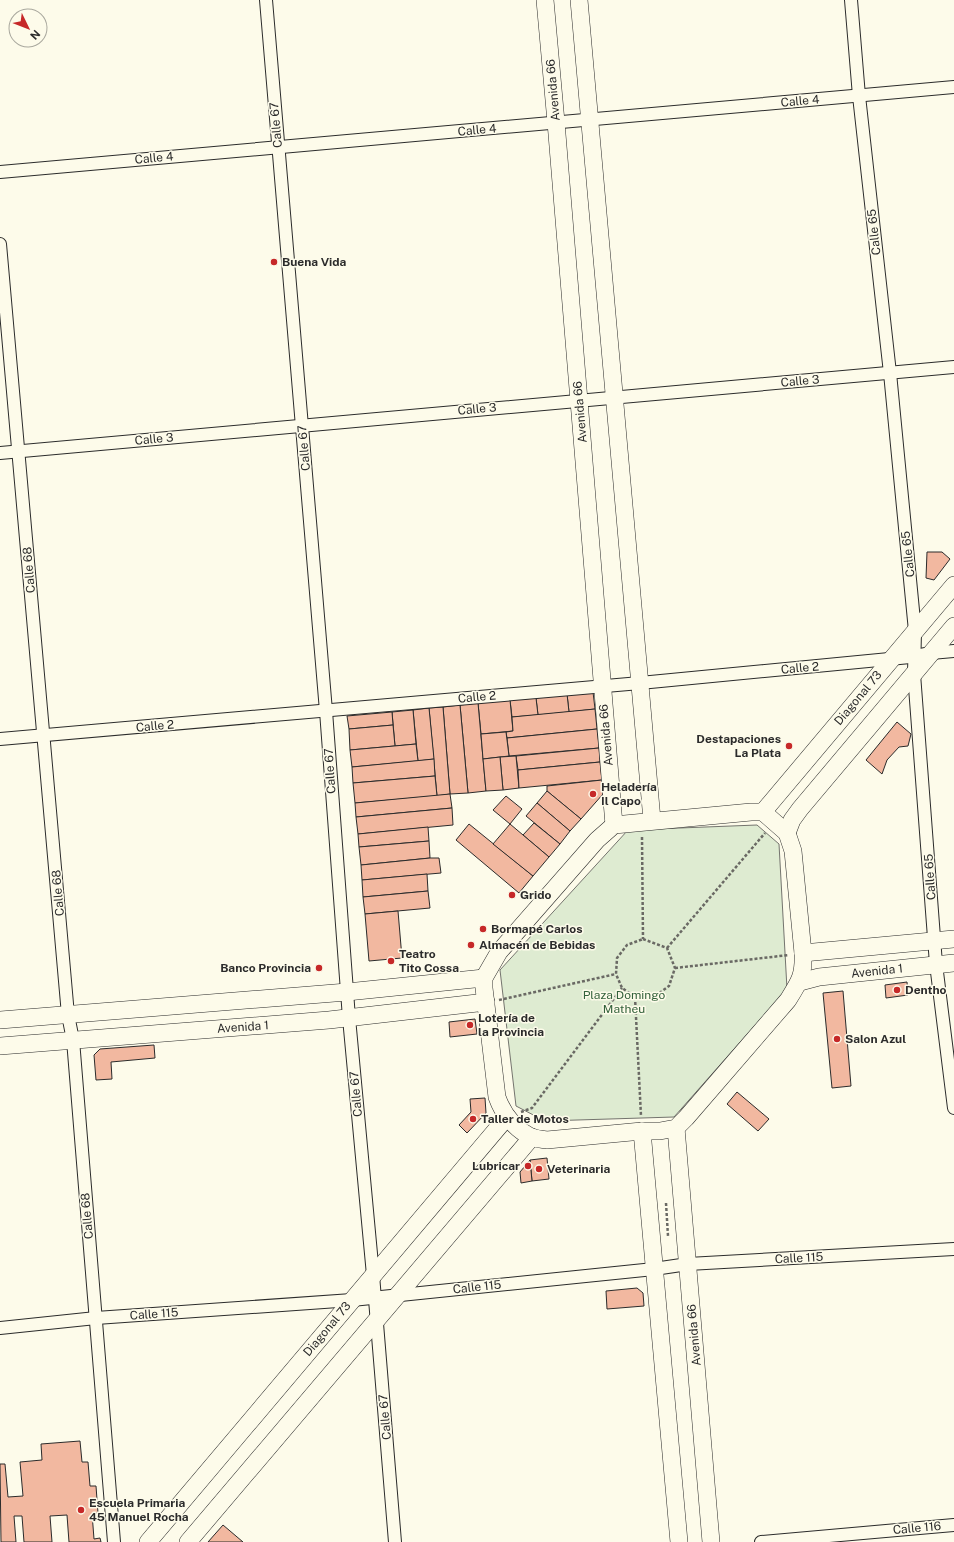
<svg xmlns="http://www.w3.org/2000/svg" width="954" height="1542" font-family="'Public Sans',sans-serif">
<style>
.green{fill:#deebd1;stroke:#74746e}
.building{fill:#f2b8a0;stroke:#2b2b2b}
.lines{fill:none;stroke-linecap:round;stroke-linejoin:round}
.minor-casing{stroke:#2b2b2b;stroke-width:14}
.secondary-casing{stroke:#2b2b2b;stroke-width:18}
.path{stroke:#6a6964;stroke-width:2.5;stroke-dasharray:3 2;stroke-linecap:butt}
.minor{stroke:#fdfbea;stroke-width:12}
.secondary{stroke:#fdfbea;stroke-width:17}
.poi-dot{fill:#c62828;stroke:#fdfbea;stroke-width:1.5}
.labels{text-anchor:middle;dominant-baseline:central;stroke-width:3;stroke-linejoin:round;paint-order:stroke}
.street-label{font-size:12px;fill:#2b2b2b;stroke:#fdfbea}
.poi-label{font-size:12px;font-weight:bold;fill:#2b2b2b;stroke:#fdfbea;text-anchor:start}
.park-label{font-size:12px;fill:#34623c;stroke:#fdfbea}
</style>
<rect width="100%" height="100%" fill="#fdfbea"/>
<path class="green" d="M 757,825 L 779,844 L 787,989 L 674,1117 L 545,1121 L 516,1106 L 500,970 L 628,830 Z"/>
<g class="building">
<path d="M 927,552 L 942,552 L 950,559 L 934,580 L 926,578 Z"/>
<path d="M 593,692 L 595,709 L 569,712 L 567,694 Z"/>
<path d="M 567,694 L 569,712 L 538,715 L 536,698 Z"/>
<path d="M 536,698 L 538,715 L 512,717 L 510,700 Z"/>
<path d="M 510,700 L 513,731 L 481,734 L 478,703 Z"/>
<path d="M 478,703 L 486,791 L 468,793 L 460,705 Z"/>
<path d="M 460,705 L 468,793 L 450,794 L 443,707 Z"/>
<path d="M 443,707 L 450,794 L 437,796 L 429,708 Z"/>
<path d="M 429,708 L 434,759 L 418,761 L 413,710 Z"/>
<path d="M 595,709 L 597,729 L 507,738 L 506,732 L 513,731 L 512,717 Z"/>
<path d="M 413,710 L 416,744 L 395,746 L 392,712 Z"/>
<path d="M 392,712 L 393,725 L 349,729 L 347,716 Z"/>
<path d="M 897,722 L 911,734 L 908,746 L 899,747 L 887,760 L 882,774 L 866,760 Z"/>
<path d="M 393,725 L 395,746 L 350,750 L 349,729 Z"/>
<path d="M 597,729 L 599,748 L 509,756 L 507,738 Z"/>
<path d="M 506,732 L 509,756 L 483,759 L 481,734 Z"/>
<path d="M 416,744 L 418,761 L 352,767 L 350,750 Z"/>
<path d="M 599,748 L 600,762 L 518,770 L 516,756 Z"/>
<path d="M 516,756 L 519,788 L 503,790 L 500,757 Z"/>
<path d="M 500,757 L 503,790 L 486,791 L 483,759 Z"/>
<path d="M 434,759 L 435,776 L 353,783 L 352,767 Z"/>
<path d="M 600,762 L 602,780 L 519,788 L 518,770 Z"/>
<path d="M 435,776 L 437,796 L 355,803 L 353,783 Z"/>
<path d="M 602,780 L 603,794 L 581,819 L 547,791 L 547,786 Z"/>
<path d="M 547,791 L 581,819 L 570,831 L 537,803 Z"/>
<path d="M 450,794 L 452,808 L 356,817 L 355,803 Z"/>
<path d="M 506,796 L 522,809 L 510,824 L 493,810 Z"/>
<path d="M 537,803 L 570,831 L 560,844 L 526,816 Z"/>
<path d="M 452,808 L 453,825 L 358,834 L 356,817 Z"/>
<path d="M 534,823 L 560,844 L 549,857 L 523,835 Z"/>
<path d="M 469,824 L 533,876 L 519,893 L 456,840 Z"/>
<path d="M 510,824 L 549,857 L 533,876 L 493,844 Z"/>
<path d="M 428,827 L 429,841 L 359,847 L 358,834 Z"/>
<path d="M 429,841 L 430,858 L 361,865 L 359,847 Z"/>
<path d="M 430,858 L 439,858 L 441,873 L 362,880 L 361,865 Z"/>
<path d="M 427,874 L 428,891 L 363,897 L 362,880 Z"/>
<path d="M 428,891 L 430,908 L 365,914 L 363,897 Z"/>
<path d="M 398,911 L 402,958 L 369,961 L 365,914 Z"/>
<path d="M 907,982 L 908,995 L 886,998 L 885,985 Z"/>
<path d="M 843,991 L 851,1086 L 832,1088 L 823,993 Z"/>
<path d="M 475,1019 L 477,1034 L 450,1037 L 449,1022 Z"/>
<path d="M 154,1045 L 155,1058 L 111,1062 L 112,1079 L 96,1080 L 94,1055 L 100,1049 Z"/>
<path d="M 737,1092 L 769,1119 L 758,1131 L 727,1104 Z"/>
<path d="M 485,1098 L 486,1113 L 467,1133 L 459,1125 L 471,1112 L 470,1099 Z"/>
<path d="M 547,1158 L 549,1179 L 532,1181 L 530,1160 Z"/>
<path d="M 530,1160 L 532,1181 L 521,1183 L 520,1172 Z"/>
<path d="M 637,1288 L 643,1293 L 644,1306 L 607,1309 L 606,1291 Z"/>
<path d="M 80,1441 L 82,1462 L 88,1462 L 90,1486 L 96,1486 L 98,1513 L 92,1513 L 94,1539 L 100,1538 L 101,1542 L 69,1542 L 67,1515 L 50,1516 L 52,1542 L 24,1542 L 22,1516 L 14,1516 L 16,1542 L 1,1542 L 0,1464 L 5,1464 L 8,1497 L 23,1496 L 20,1462 L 42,1460 L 41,1444 Z"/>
<path d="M 223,1525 L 243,1542 L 208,1542 Z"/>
</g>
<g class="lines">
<g class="minor-casing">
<g id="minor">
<path d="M 266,0 L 326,711 L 349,1018 L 373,1275 L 395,1542"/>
<path d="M 851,0 L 859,96 L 890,373 L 915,631 L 914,674 L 936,964 L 954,1108"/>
<path d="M 0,172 L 954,87"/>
<path d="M 0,244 L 68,1015 L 73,1040 L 114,1542"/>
<path d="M 0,453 L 954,367"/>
<path d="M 0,739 L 640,683 L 910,657 L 931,653 L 954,651"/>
<path d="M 0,1328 L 96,1318 L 352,1300 L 654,1269 L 688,1264 L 954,1249"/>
<path d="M 761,1542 L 954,1525"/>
</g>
</g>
<g class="secondary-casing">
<g id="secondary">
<path d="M 545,0 L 556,122 L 614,825"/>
<path d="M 579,0 L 652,820"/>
<path d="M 751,812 L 763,812 L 787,833 L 793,851 L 803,953 C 804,975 800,981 788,1000 L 686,1118 L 676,1128 L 660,1131 L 642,1131 L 547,1140 C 542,1139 536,1139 531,1137 C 515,1129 503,1114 497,1097 L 484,988 L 484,978 L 499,952 L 597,840 L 614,825 Z"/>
<path d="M 763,812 L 954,585"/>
<path d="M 787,833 L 792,820 L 800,809 L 954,626"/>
<path d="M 803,953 L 954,939"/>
<path d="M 800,982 L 819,977 L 954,963"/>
<path d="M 0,1020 L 347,992 L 484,978"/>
<path d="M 0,1046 L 329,1020 L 486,1002"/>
<path d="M 676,1128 L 711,1542"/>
<path d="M 642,1131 L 679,1542"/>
<path d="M 148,1542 L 507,1117"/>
<path d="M 188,1542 L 532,1137"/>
</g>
</g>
<g class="path">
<path d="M 642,837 L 643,939"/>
<path d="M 643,939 L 667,948 L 675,968 L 669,986 L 654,997 L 635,997 L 622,988 L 616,974 L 617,958 L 627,945 Z"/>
<path d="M 667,948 L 765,833"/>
<path d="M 675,968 L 789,955"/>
<path d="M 635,997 L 641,1116"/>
<path d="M 499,1000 L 616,974"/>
<path d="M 521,1112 L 532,1108 L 622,988"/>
<path d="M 666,1203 L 668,1236"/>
</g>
<use href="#minor" class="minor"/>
<use href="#secondary" class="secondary"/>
</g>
<g class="poi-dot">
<circle cx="274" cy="262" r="4"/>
<circle cx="789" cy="746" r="4"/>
<circle cx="593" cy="794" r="4"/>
<circle cx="512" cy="895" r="4"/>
<circle cx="483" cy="929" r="4"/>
<circle cx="471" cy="945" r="4"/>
<circle cx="391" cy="961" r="4"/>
<circle cx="319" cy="968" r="4"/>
<circle cx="897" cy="990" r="4"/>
<circle cx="470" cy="1025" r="4"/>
<circle cx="837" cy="1039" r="4"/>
<circle cx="473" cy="1119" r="4"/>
<circle cx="528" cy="1166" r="4"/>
<circle cx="539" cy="1169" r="4"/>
<circle cx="81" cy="1510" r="4"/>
</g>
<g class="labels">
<g class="street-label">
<text transform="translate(553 90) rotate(-95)">Avenida 66</text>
<text transform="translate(800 101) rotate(-5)">Calle 4</text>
<text transform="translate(276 125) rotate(-95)">Calle 67</text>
<text transform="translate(477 130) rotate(-5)">Calle 4</text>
<text transform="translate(154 158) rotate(-5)">Calle 4</text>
<text transform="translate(874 232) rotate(-96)">Calle 65</text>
<text transform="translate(800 381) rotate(-5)">Calle 3</text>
<text transform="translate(477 409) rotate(-5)">Calle 3</text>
<text transform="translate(580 412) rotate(-95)">Avenida 66</text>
<text transform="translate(154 439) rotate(-5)">Calle 3</text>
<text transform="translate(304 448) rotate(-95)">Calle 67</text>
<text transform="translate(908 554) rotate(-96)">Calle 65</text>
<text transform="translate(29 570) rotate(-95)">Calle 68</text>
<text transform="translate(800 668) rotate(-5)">Calle 2</text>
<text transform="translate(477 697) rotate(-5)">Calle 2</text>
<text transform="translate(858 698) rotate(-50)">Diagonal 73</text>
<text transform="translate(155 726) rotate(-5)">Calle 2</text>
<text transform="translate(606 735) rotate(-95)">Avenida 66</text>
<text transform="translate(330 771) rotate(-94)">Calle 67</text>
<text transform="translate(930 877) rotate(-94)">Calle 65</text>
<text transform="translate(58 893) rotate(-95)">Calle 68</text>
<text transform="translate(877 971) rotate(-6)">Avenida 1</text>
<text transform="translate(243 1027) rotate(-4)">Avenida 1</text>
<text transform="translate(356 1094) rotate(-95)">Calle 67</text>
<text transform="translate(87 1216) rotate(-95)">Calle 68</text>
<text transform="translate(799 1258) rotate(-3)">Calle 115</text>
<text transform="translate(477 1287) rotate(-6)">Calle 115</text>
<text transform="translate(154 1314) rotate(-4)">Calle 115</text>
<text transform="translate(327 1329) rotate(-50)">Diagonal 73</text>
<text transform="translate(694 1335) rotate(-95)">Avenida 66</text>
<text transform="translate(385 1417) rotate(-95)">Calle 67</text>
<text transform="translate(917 1528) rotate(-5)">Calle 116</text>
</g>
<g class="poi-label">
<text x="282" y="262">Buena Vida</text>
<text x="781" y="739" text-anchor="end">Destapaciones<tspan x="781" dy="14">La Plata</tspan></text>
<text x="601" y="787">Heladería<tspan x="601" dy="14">Il Capo</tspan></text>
<text x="520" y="895">Grido</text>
<text x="491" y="929">Bormapé Carlos</text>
<text x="479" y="945">Almacén de Bebidas</text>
<text x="399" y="954">Teatro<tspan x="399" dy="14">Tito Cossa</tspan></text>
<text x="311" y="968" text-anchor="end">Banco Provincia</text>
<text x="905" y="990">Dentho</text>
<text x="478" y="1018">Lotería de<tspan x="478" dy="14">la Provincia</tspan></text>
<text x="845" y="1039">Salon Azul</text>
<text x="481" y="1119">Taller de Motos</text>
<text x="520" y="1166" text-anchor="end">Lubricar</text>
<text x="547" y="1169">Veterinaria</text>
<text x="89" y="1503">Escuela Primaria<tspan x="89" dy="14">45 Manuel Rocha</tspan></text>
</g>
<g class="park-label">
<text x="624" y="995">Plaza Domingo<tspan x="624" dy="14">Matheu</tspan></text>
</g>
</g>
<g transform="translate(28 28) rotate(133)"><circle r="19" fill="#fdfbea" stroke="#a9a89e"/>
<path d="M0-3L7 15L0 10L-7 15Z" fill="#c62828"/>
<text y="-6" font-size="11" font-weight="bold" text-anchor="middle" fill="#2b2b2b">N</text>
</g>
</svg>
